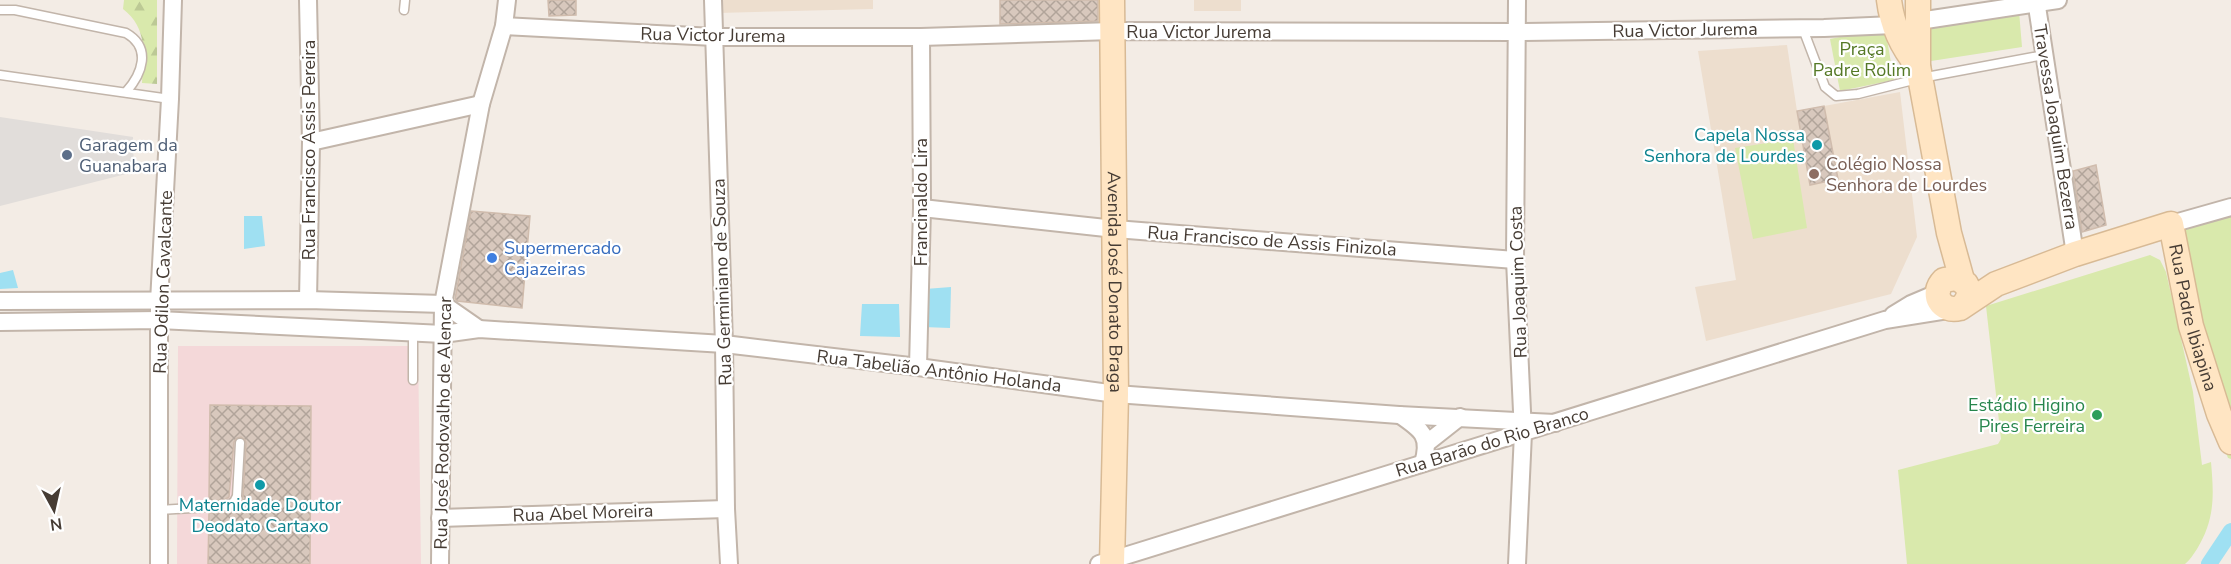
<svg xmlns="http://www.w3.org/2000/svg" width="2231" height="564" font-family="'Nunito Sans',sans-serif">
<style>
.education{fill:#eddece}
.medical{fill:#f4d8d9}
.forest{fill:url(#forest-firs)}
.green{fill:#d9e9ac}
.parking{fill:#e1ddda}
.water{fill:#9fe0f2}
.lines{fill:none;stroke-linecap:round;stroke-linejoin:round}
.canal{stroke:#9fe0f2;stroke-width:16}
.building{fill:url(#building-cross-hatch);stroke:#d0bcad;stroke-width:1.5}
.service-casing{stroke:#c2b5aa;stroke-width:11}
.minor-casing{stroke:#c2b5aa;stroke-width:20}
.secondary-casing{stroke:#d8ba95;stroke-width:27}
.service{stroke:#fff;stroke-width:8}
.minor{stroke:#fff;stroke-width:16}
.secondary{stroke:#ffe5c3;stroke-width:24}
.culture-dot{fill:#0f9aa8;stroke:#fff;stroke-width:2}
.service-dot{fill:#5c6f8a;stroke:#fff;stroke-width:2}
.education-dot{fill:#8d6e63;stroke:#fff;stroke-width:2}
.shop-dot{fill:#3f7fe0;stroke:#fff;stroke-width:2}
.leisure-dot{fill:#2e9e5b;stroke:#fff;stroke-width:2}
.labels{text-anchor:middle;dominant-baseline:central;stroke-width:4.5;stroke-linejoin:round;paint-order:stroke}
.street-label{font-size:18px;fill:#463c34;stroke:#fff}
.park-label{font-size:18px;fill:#557926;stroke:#fff}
.culture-label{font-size:18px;fill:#0d838f;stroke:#fff;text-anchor:end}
.service-label{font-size:18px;fill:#4e5e75;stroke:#fff;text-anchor:start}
.education-label{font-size:18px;fill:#785e54;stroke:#fff;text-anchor:start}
.shop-label{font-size:18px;fill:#366cbe;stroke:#fff;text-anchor:start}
.leisure-label{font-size:18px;fill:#27864d;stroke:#fff;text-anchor:end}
</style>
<defs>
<pattern id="forest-firs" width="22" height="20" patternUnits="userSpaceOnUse" patternTransform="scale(1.5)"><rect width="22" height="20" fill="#d9e9ac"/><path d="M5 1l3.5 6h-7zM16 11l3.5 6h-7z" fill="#bcc995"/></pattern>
<pattern id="building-cross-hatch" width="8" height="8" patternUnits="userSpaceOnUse" patternTransform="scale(1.5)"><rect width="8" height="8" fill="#d8c8bd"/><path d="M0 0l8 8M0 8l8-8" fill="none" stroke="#b1a49a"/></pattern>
</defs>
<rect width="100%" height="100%" fill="#f3ece5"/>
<g class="education">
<path d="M 717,0 L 873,0 L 873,9 L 718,13 Z"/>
<rect x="1194" y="0" width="47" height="11"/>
<path d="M 1787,45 L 1797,111 L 1900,92 L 1917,237 L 1891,294 L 1706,341 L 1695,287 L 1736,280 L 1698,51 Z"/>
</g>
<path class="medical" d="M 178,346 L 418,346 L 421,564 L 177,564 Z"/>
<path class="forest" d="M 124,0 L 157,0 L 157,84 L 142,83 C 144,55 148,28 123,9 Z"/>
<g class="green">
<path d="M 2019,11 L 2022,47 L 1931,61 L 1925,22 Z"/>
<path d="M 1885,28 L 1894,80 L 1840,91 L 1830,39 Z"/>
<path d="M 1793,139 L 1807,228 L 1753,239 L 1735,148 Z"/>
<path d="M 2231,207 L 2231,459 L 2228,458 L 2213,420 L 2171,224 Z"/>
<path d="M 2150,255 L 2160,260 L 2166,272 L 2193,392 L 2202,465 L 2211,462 C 2214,496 2215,519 2197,549 C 2193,555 2190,560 2185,564 L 1907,564 L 1898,470 L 1998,444 L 2001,439 L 1986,306 Z"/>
</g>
<path class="parking" d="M 0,117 L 133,137 L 134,172 L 0,206 Z"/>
<g class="water">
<path d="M 244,216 L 262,216 L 265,246 L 244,249 Z"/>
<path d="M 13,270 L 18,288 L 0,289 L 0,273 Z"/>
<path d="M 951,287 L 950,328 L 923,327 L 925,289 Z"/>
<path d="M 862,304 L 899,304 L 900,337 L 860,336 Z"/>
</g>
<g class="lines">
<path class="canal" d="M 2209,564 L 2231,531"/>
</g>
<g class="building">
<path d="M 548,0 L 576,0 L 576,15 L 549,16 Z"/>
<path d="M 1000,0 L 1098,0 L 1098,21 L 1000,24 Z"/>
<path d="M 1824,106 L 1838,179 L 1810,185 L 1797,111 Z"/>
<path d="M 2096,165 L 2106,225 L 2082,232 L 2073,171 Z"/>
<path d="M 471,211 L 530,216 L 522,308 L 457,301 L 455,299 Z"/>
<path d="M 210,405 L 311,406 L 310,564 L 208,564 L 209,513 L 228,512 L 240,505 L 243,496 L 246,443 L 245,440 L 241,437 L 237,438 L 234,442 L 229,497 L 224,500 L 209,501 Z"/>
</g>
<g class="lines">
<g class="service-casing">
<g id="service">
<path d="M 0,10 L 15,10 L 126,33 C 152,48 142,74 126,92"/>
<path d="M 404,10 L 405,0"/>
<path d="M 1803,29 L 1825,87 L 1836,96 L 1858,94 L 1921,78 L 2044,55"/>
<path d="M 0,75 L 170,99"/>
<path d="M 413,380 L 413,332"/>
<path d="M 159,510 L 226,506 L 234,502 L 237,496 L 240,443"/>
</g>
</g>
<g class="minor-casing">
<g id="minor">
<path d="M 308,0 L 311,142 L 308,300"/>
<path d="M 713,0 L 724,344 L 726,509 L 729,564"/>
<path d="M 2036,0 L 2075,254"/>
<path d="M 1919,21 L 2058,0"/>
<path d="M 504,26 L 714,37 L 921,37 L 1113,31 L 1518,32 L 1824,28 L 1894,25"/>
<path d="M 311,142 L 481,104"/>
<path d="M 922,208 L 1115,229 L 1515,260"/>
<path d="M 2171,224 L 2231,207"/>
<path d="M 0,301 L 308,300 L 443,304 L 479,329"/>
<path d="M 1893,315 L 1911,304 L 1937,293"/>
<path d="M 0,322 L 159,320 L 443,334 L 479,329 L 724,344 L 918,367 L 1116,394 L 1399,415 L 1555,423"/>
<path d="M 918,367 L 922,208 L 921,37"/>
<path d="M 1400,415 C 1422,430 1431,436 1423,463"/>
<path d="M 1427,443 L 1460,417"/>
<path d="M 440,518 L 726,509"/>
<path d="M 159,564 L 159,302 L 170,99 L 173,0"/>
<path d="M 440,564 L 443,304 L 481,104 L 504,26 L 507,0"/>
<path d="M 1099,564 L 1885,320 L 1954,309"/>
<path d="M 1517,564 L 1523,433 L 1515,260 L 1517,0"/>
</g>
</g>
<g class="secondary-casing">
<g id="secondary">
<path id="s1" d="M 1112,0 L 1116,394 L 1112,564"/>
<path d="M 1889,0 C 1892,25 1902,47 1918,66"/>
<path d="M 1918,0 L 1918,66 L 1949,233 L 1962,280"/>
<path id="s2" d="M 1960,308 C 1969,301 1971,293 1966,284 L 1957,278 L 1944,280 C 1930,294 1941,313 1960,308 L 1996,284 L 2075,254 L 2171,224 L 2191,326 L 2219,414 L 2231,442"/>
</g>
</g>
<use href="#service" class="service"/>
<use href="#minor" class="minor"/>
<use href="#secondary" class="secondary"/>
</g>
<g class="culture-dot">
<circle cx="1817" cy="145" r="6"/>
<circle cx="260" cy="485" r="6"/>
</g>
<circle class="service-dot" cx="67" cy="155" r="6"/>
<circle class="education-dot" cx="1814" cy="174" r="6"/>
<circle class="shop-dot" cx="492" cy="258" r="6"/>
<circle class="leisure-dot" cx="2097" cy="415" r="6"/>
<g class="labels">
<g class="street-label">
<text transform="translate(1685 30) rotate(-1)">Rua Victor Jurema</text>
<text x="1199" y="32">Rua Victor Jurema</text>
<text transform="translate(713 35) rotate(1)">Rua Victor Jurema</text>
<text transform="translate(2056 127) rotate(81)">Travessa Joaquim Bezerra</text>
<text transform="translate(309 150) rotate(-90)">Rua Francisco Assis Pereira</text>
<text transform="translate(921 202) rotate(-90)">Francinaldo Lira</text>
<text transform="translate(1272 241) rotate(4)">Rua Francisco de Assis Finizola</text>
<text transform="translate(163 282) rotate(-88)">Rua Odilon Cavalcante</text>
<text transform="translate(722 282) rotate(-92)">Rua Germiniano de Souza</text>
<text stroke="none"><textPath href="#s1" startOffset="282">Avenida José Donato Braga</textPath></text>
<text transform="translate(1518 282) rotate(-92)">Rua Joaquim Costa</text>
<text stroke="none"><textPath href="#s2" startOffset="422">Rua Padre Ibiapina</textPath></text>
<text transform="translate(939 371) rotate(7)">Rua Tabelião Antônio Holanda</text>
<text transform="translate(443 423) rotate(-89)">Rua José Rodovalho de Alencar</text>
<text transform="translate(1492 442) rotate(-17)">Rua Barāo do Rio Branco</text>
<text transform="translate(583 513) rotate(-2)">Rua Abel Moreira</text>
</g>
<g class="park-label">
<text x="1862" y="49">Praça<tspan x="1862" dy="21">Padre Rolim</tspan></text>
</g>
<g class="culture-label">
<text x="1805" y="135">Capela Nossa<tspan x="1805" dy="21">Senhora de Lourdes</tspan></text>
<text x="260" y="505" text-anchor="middle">Maternidade Doutor<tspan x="260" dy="21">Deodato Cartaxo</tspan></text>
</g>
<g class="service-label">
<text x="79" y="145">Garagem da<tspan x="79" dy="21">Guanabara</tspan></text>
</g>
<g class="education-label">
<text x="1826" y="164">Colégio Nossa<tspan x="1826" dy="21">Senhora de Lourdes</tspan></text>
</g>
<g class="shop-label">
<text x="504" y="248">Supermercado<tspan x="504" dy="21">Cajazeiras</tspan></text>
</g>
<g class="leisure-label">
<text x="2085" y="405">Estádio Higino<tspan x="2085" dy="21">Pires Ferreira</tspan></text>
</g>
</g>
<g transform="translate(54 510) rotate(172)" stroke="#ffffff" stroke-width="4.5" paint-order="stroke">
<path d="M0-4.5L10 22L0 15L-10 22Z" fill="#463c34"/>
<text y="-9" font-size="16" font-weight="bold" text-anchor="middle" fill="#463c34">N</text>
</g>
</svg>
